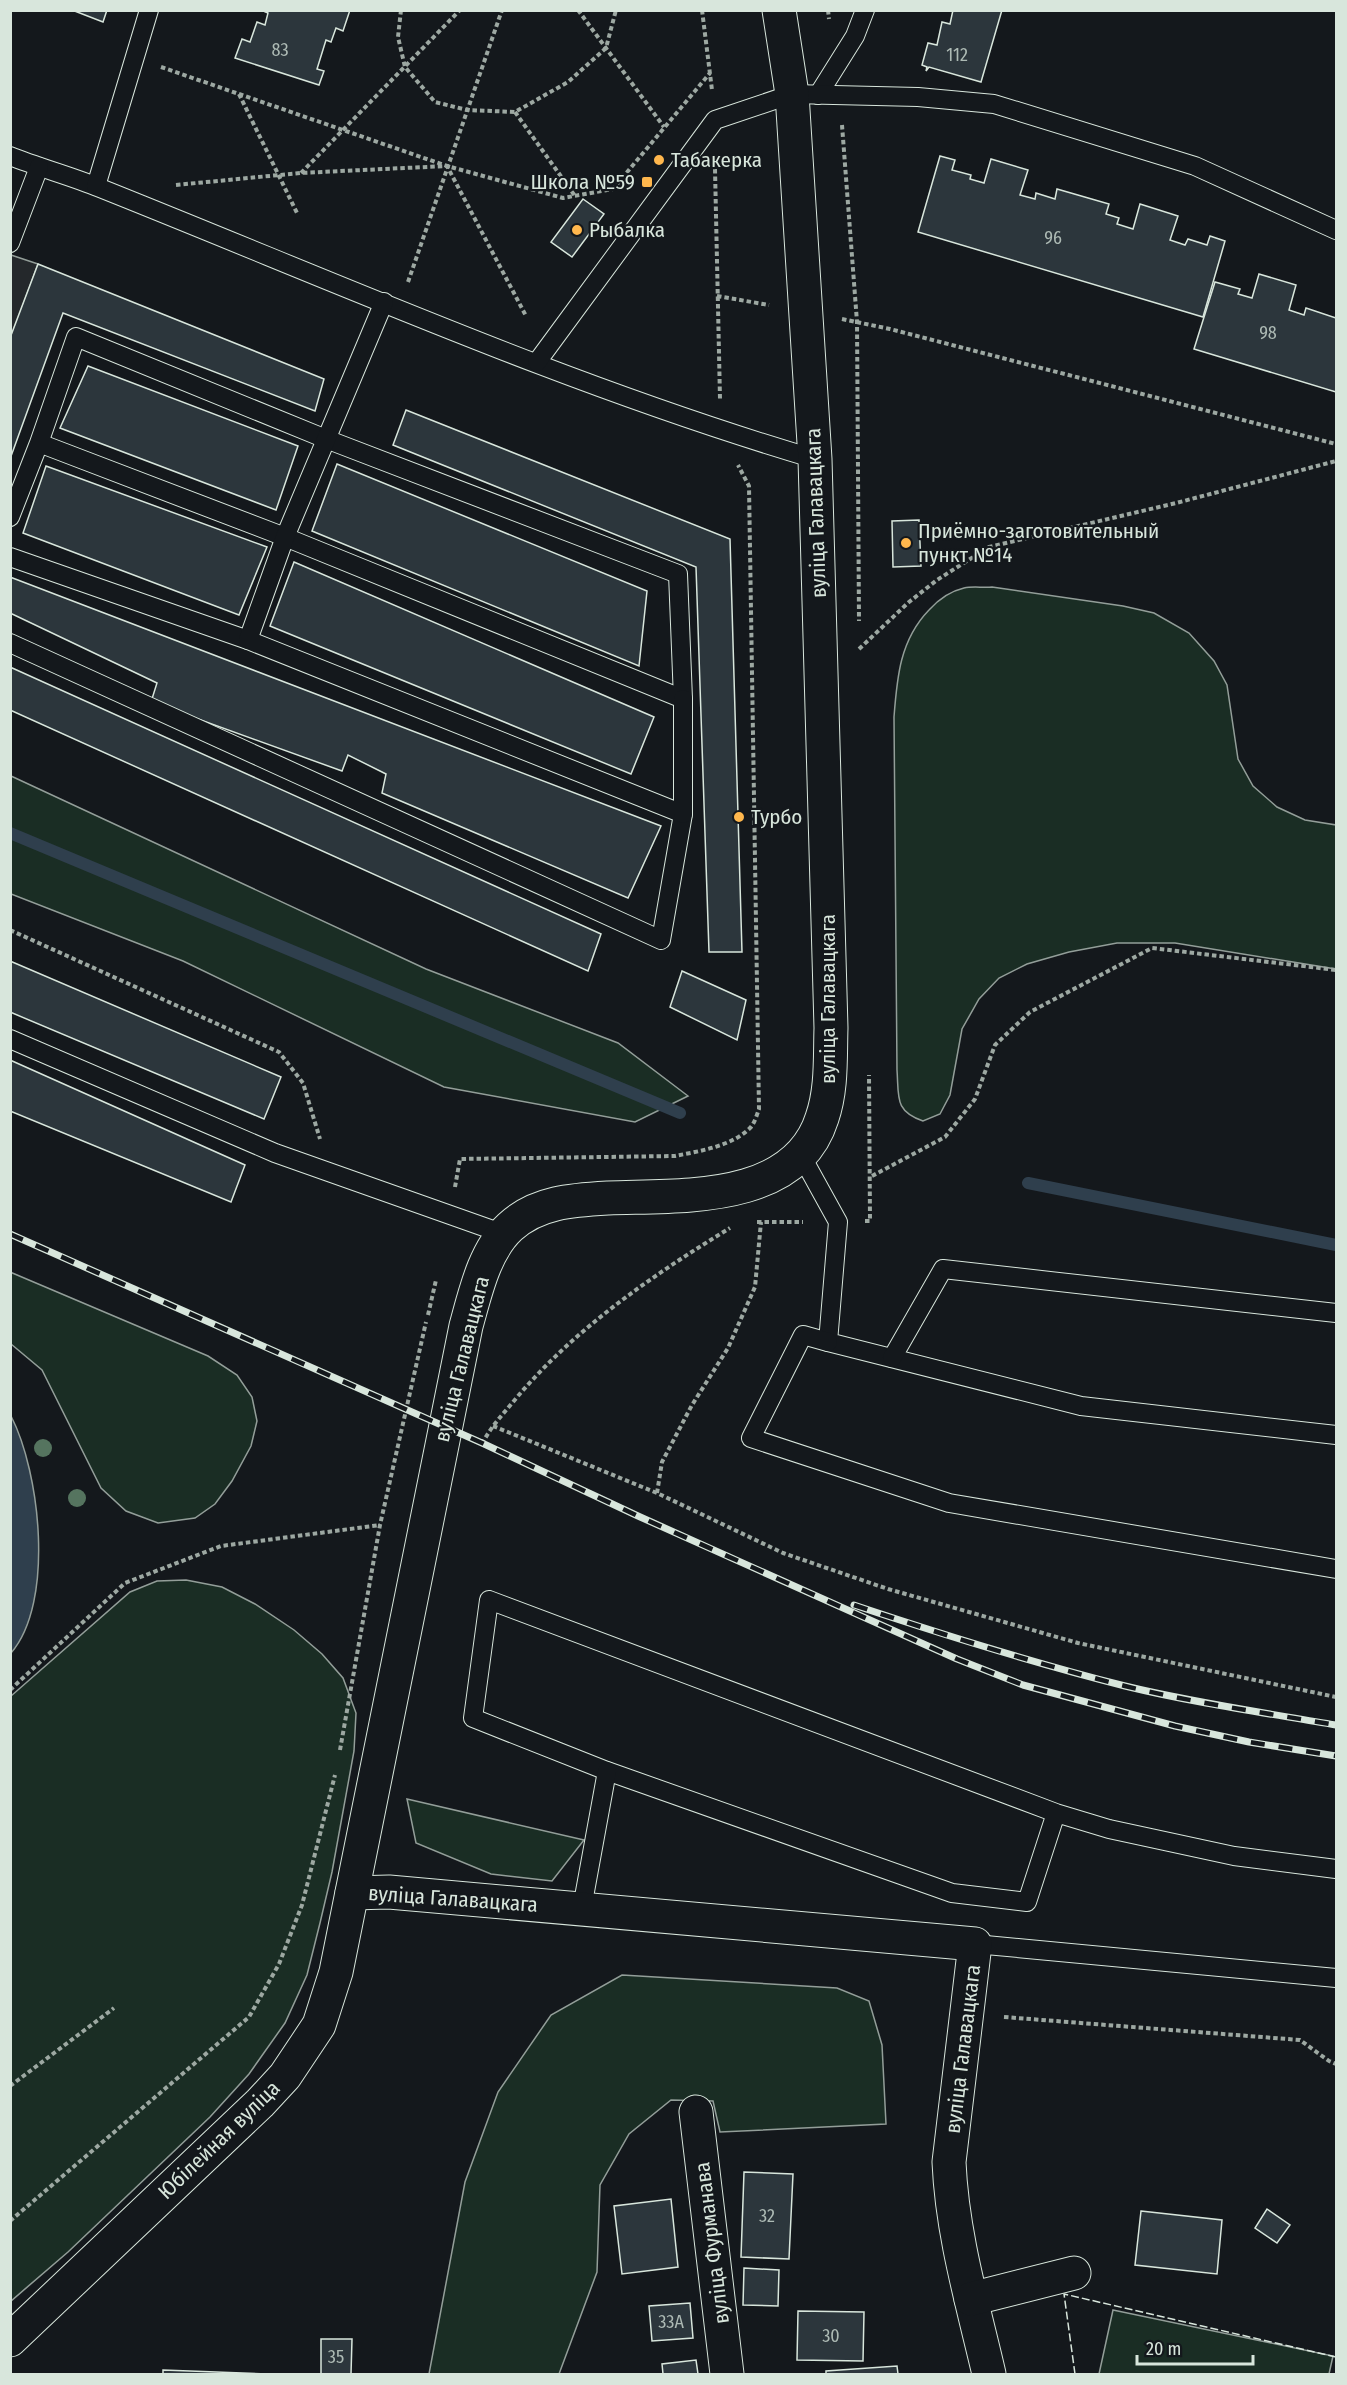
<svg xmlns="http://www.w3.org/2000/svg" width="1347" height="2385" font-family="'Fira Sans Condensed',sans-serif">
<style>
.green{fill:#1a2d24;stroke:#939e99;stroke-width:1.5}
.parking{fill:#24282b;stroke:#939e99;stroke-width:1.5}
.water{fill:#2f3f4d;stroke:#939e99;stroke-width:1.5}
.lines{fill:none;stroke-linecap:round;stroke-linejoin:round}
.stream{stroke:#2f3f4d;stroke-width:12}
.building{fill:#2c363c;stroke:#d8e6dc;stroke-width:1.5}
.lane-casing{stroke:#d8e6dc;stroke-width:20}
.street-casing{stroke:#d8e6dc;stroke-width:35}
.secondary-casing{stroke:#d8e6dc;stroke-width:35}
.path{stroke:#9da8a2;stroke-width:4;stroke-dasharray:4.5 3;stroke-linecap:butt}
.lane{stroke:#14181c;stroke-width:18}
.street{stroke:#14181c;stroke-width:33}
.secondary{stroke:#14181c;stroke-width:33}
.rail-casing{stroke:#d8e6dc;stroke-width:7}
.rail{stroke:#14181c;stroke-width:4.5;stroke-dasharray:14;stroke-linecap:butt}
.fence{stroke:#d8e6dc;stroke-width:1.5;stroke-dasharray:8 3;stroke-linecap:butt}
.tree{fill:#55745f}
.poi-dot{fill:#ffb74d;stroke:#14181c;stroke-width:2}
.labels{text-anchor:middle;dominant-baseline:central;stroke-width:4.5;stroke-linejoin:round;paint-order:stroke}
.number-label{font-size:18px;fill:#adbab4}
.poi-label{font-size:21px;fill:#d8e6dc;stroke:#14181c;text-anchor:start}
.street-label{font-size:21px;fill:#d8e6dc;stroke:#14181c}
</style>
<rect width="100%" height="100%" fill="#14181c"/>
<g class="green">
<path d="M 992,587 L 1123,606 L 1154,613 L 1189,633 L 1214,661 L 1227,685 L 1238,759 L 1253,786 L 1277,807 L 1305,820 L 1336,825 L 1336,969 L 1175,943 L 1117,943 L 1069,952 L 1027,964 L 999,978 L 979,999 L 962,1029 L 950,1095 L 940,1114 L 923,1121 C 894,1111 899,1097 897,1070 L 894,717 C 897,677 900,640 929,610 C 938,600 951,591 964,588 C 973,586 983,588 992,587 Z"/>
<path d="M 11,776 L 426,969 L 618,1043 L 688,1096 L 635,1122 L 444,1087 L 183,961 L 11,894 Z"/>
<path d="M 10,1272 L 208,1356 L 237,1375 L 252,1397 L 257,1421 L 251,1446 L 232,1481 L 215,1504 L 195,1518 L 158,1523 L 126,1511 L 101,1488 L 42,1370 L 11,1344 Z"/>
<path d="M 186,1580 L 222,1587 L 255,1604 L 294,1630 L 322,1654 L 343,1678 L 356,1713 L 354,1751 L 332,1872 L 320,1923 L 307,1975 L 285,2023 L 249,2074 L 210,2117 L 68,2252 L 11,2301 L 11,1696 L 130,1592 L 157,1581 Z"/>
<path d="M 407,1799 L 584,1840 L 552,1881 L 491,1874 L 416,1843 Z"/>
<path d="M 622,1975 L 837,1988 L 869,2001 L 882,2045 L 886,2124 L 720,2132 L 713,2101 L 671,2100 L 629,2134 L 600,2185 L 597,2272 L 559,2374 L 429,2374 L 465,2182 L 498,2092 L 551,2015 Z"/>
<path d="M 1113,2310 L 1333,2356 L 1329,2374 L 1099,2374 Z"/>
</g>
<path class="parking" d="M 11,255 L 38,264 L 11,338 Z"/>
<path class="water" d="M 11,1416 C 40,1472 55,1602 11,1653 Z"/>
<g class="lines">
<g class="stream">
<path d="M 10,833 L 680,1113"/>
<path d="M 1028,1183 L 1336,1245"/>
</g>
</g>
<g class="building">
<path d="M 72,10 L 107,10 L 103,22 Z"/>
<path d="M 261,10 L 350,10 L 343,31 L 336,28 L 331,42 L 326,40 L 317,69 L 324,71 L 319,85 L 235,58 L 242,39 L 250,42 L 257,22 L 265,25 L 268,13 Z"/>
<path d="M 953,10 L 1002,10 L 981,82 L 929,67 L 926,71 L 927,67 L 922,65 L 928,43 L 937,45 L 942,22 L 950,24 Z"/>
<path d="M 940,156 L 955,160 L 952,170 L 971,175 L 970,179 L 984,183 L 991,159 L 1028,170 L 1020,195 L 1035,199 L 1036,193 L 1055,199 L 1057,189 L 1109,204 L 1106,214 L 1119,218 L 1117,224 L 1133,229 L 1140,204 L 1178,216 L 1170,240 L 1185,245 L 1188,239 L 1207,245 L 1210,236 L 1225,241 L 1203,317 L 918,232 Z"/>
<path d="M 583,199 L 604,214 L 572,257 L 551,242 Z"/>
<path d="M 38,264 L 324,379 L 315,411 L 63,313 L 10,459 L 10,338 Z"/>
<path d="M 1259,274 L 1296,285 L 1289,310 L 1304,315 L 1306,308 L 1336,318 L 1336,392 L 1194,349 L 1215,282 L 1240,289 L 1238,294 L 1252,298 Z"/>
<path d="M 88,366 L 298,446 L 276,510 L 60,428 Z"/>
<path d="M 406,410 L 730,539 L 742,952 L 709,952 L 696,567 L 393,445 Z"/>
<path d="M 337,464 L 647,591 L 639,666 L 312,531 Z"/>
<path d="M 46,466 L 267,547 L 239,615 L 23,533 Z"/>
<path d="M 919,520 L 921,566 L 893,567 L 892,521 Z"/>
<path d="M 294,562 L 654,717 L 631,774 L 270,626 Z"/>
<path d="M 10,577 L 661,826 L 628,898 L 382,793 L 386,774 L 348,755 L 342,771 L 151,702 L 157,683 L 10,613 Z"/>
<path d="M 10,667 L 601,934 L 588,971 L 10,710 Z"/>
<path d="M 10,961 L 281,1077 L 264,1119 L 10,1012 Z"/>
<path d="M 682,971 L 746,1000 L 737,1040 L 670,1007 Z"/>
<path d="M 10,1060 L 245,1165 L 231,1202 L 10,1111 Z"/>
<path d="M 744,2172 L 793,2174 L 789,2259 L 741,2257 Z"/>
<path d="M 671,2199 L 678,2267 L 622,2274 L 614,2206 Z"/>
<path d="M 1267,2209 L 1290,2225 L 1277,2243 L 1255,2228 Z"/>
<path d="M 1141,2211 L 1222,2220 L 1217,2274 L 1135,2265 Z"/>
<path d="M 744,2268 L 779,2270 L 778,2306 L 743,2305 Z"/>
<path d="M 690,2303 L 693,2338 L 652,2341 L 649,2306 Z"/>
<path d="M 798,2311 L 864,2312 L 863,2361 L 797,2360 Z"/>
<path d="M 321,2339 L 352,2339 L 351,2374 L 321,2374 Z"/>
<path d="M 696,2360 L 698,2374 L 663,2374 L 662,2364 Z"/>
<path d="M 897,2366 L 898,2374 L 826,2374 L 826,2371 Z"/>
<path d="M 163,2370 L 267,2374 L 163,2374 Z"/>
</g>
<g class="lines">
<g class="lane-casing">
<g id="lane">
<path d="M 818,95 L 855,36 L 865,10"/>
<path d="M 10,156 C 40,168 71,176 100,188 C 336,282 571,387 815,459"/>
<path d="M 96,186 L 149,10"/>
<path d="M 10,243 L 39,167"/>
<path d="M 537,362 L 715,120 L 792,94 L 918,97 L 994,104 L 1195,166 L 1336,230"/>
<path d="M 10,517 L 39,443 L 285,537 L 683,699 L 678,574 L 326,439 L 76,337 L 39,443"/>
<path d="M 10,557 L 248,640"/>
<path d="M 10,643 L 661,940 L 683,814 L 248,640 L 285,537 L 384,302"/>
<path d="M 683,699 L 683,814"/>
<path d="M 10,1039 L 275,1153 L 504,1234"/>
<path d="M 801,1155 L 838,1222 L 828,1342 L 1081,1406 L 1336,1435"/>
<path d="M 828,1342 L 803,1335 L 751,1438 L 949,1503 L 1336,1569"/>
<path d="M 892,1358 L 943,1269 L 1336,1313"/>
<path d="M 1056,1813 L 1027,1902 L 952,1893 L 607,1771 L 473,1718 L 489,1600 L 1056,1813 L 1109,1829 L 1234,1856 L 1336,1869"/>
<path d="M 582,1908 L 607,1771"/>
<path d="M 975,1944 L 1336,1978"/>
</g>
</g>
<g class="street-casing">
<g id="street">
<path d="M 352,1893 L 389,1892 L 975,1944 L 949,2162 C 952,2234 973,2305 989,2374"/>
<path d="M 696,2112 L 727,2374"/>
<path d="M 971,2299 L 1074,2273"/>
</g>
</g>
<g class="secondary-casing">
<path id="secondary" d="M 10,2340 L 260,2103 L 285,2076 L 319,2025 L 336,1972 L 466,1326 C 475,1294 484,1251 510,1227 C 537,1202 573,1200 608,1198 C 680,1195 795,1204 822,1118 C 832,1089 830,1058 831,1028 L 815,459 L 792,94 L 779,10"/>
</g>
<g class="path">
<path d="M 401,10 L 398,37 L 405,67 L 435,102 L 467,110 L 515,112 L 568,82 L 606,48 L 616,10"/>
<path d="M 578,10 L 664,127"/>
<path d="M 702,10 L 712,90"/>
<path d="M 828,10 L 829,19"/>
<path d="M 161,67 L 447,166 L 563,198 L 613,189 L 710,73"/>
<path d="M 239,94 L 297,213"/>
<path d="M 515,112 L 575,196"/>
<path d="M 842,125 L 857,322 L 859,621"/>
<path d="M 715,169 L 720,399"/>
<path d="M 301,173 L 460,10"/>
<path d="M 176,185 L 300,173 L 447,166 L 526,316"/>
<path d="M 408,282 L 502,10"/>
<path d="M 717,296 L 769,305"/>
<path d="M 842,319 L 890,329 L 1336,444"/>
<path d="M 859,649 L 909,602 L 937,580 L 989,547 L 1176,503 L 1336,461"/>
<path d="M 10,930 L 279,1052 L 303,1083 L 320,1139"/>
<path d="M 872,1176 L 945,1137 L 975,1099 L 995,1045 L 1030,1012 L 1152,948 L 1336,970"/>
<path d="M 455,1187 L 460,1159 L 675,1156 C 700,1151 733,1146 751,1127 C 755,1122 757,1114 759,1109 L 749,486 L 738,465"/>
<path d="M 865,1221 L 870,1221 L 869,1075"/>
<path d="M 757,1222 L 803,1222"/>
<path d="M 428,1315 L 436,1280"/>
<path d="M 493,1426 L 657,1493 L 783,1553 L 888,1589 L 1078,1643 L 1336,1697"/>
<path d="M 482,1444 C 491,1426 505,1412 518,1396 C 577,1327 653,1275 730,1228"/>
<path d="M 657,1493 L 662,1462 L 692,1405 L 728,1348 L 755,1287 L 761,1222"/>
<path d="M 10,1690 L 125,1583 L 221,1546 L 380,1525"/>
<path d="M 340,1750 L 380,1525 L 426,1322"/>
<path d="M 1004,2017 L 1300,2040 L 1329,2061 L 1336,2064"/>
<path d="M 10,2086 L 114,2008"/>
<path d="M 10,2221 L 249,2017 L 279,1964 L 302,1905 L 335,1775"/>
</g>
<use href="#lane" class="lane"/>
<use href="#street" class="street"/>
<use href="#secondary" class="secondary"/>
<g class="rail-casing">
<g id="rail">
<path d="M 10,1234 L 482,1443 L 638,1516 L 957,1659 L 1023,1685 L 1175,1726 L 1249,1742 L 1336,1756"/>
<path d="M 854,1605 C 944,1635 1034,1663 1125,1686 C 1195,1703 1266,1713 1336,1725"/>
</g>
</g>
<use href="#rail" class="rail"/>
<path class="fence" d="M 1075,2374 L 1064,2294 L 1336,2357"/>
</g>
<g class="tree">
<circle cx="43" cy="1448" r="9"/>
<circle cx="77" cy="1498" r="9"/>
</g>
<g class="poi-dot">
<circle cx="659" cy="160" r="6"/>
<rect x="641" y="176" width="12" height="12" rx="3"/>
<circle cx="577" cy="230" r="6"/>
<circle cx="906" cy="543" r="6"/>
<circle cx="739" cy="817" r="6"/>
</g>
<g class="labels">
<g class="number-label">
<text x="280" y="50">83</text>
<text x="957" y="55">112</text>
<text x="1053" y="238">96</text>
<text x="1268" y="333">98</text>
<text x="767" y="2216">32</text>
<text x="671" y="2322">33А</text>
<text x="831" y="2336">30</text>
<text x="336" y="2357">35</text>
</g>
<g class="poi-label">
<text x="671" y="160">Табакерка</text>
<text x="635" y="182" text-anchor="end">Школа №59</text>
<text x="589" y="230">Рыбалка</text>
<text x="918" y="531">Приёмно-заготовительный<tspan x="918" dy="24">пункт №14</tspan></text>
<text x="751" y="817">Турбо</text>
</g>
<g class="street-label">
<text transform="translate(816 513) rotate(-92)">вуліца Галавацкага</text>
<text transform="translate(828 999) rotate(-90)">вуліца Галавацкага</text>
<text transform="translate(462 1359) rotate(-76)">вуліца Галавацкага</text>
<text transform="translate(453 1899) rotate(4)">вуліца Галавацкага</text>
<text transform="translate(963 2049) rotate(-83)">вуліца Галавацкага</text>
<text transform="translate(219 2140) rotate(-44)">Юбілейная вуліца</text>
<text transform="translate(712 2243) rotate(-97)">вуліца Фурманава</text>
</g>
</g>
<rect width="1347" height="2385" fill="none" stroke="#d8e6dc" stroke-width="24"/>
<path d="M1137 2355v9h116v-9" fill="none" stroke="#d8e6dc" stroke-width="3"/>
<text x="1146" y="2355" font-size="18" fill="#d8e6dc" stroke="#14181c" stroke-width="4.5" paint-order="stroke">20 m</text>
</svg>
